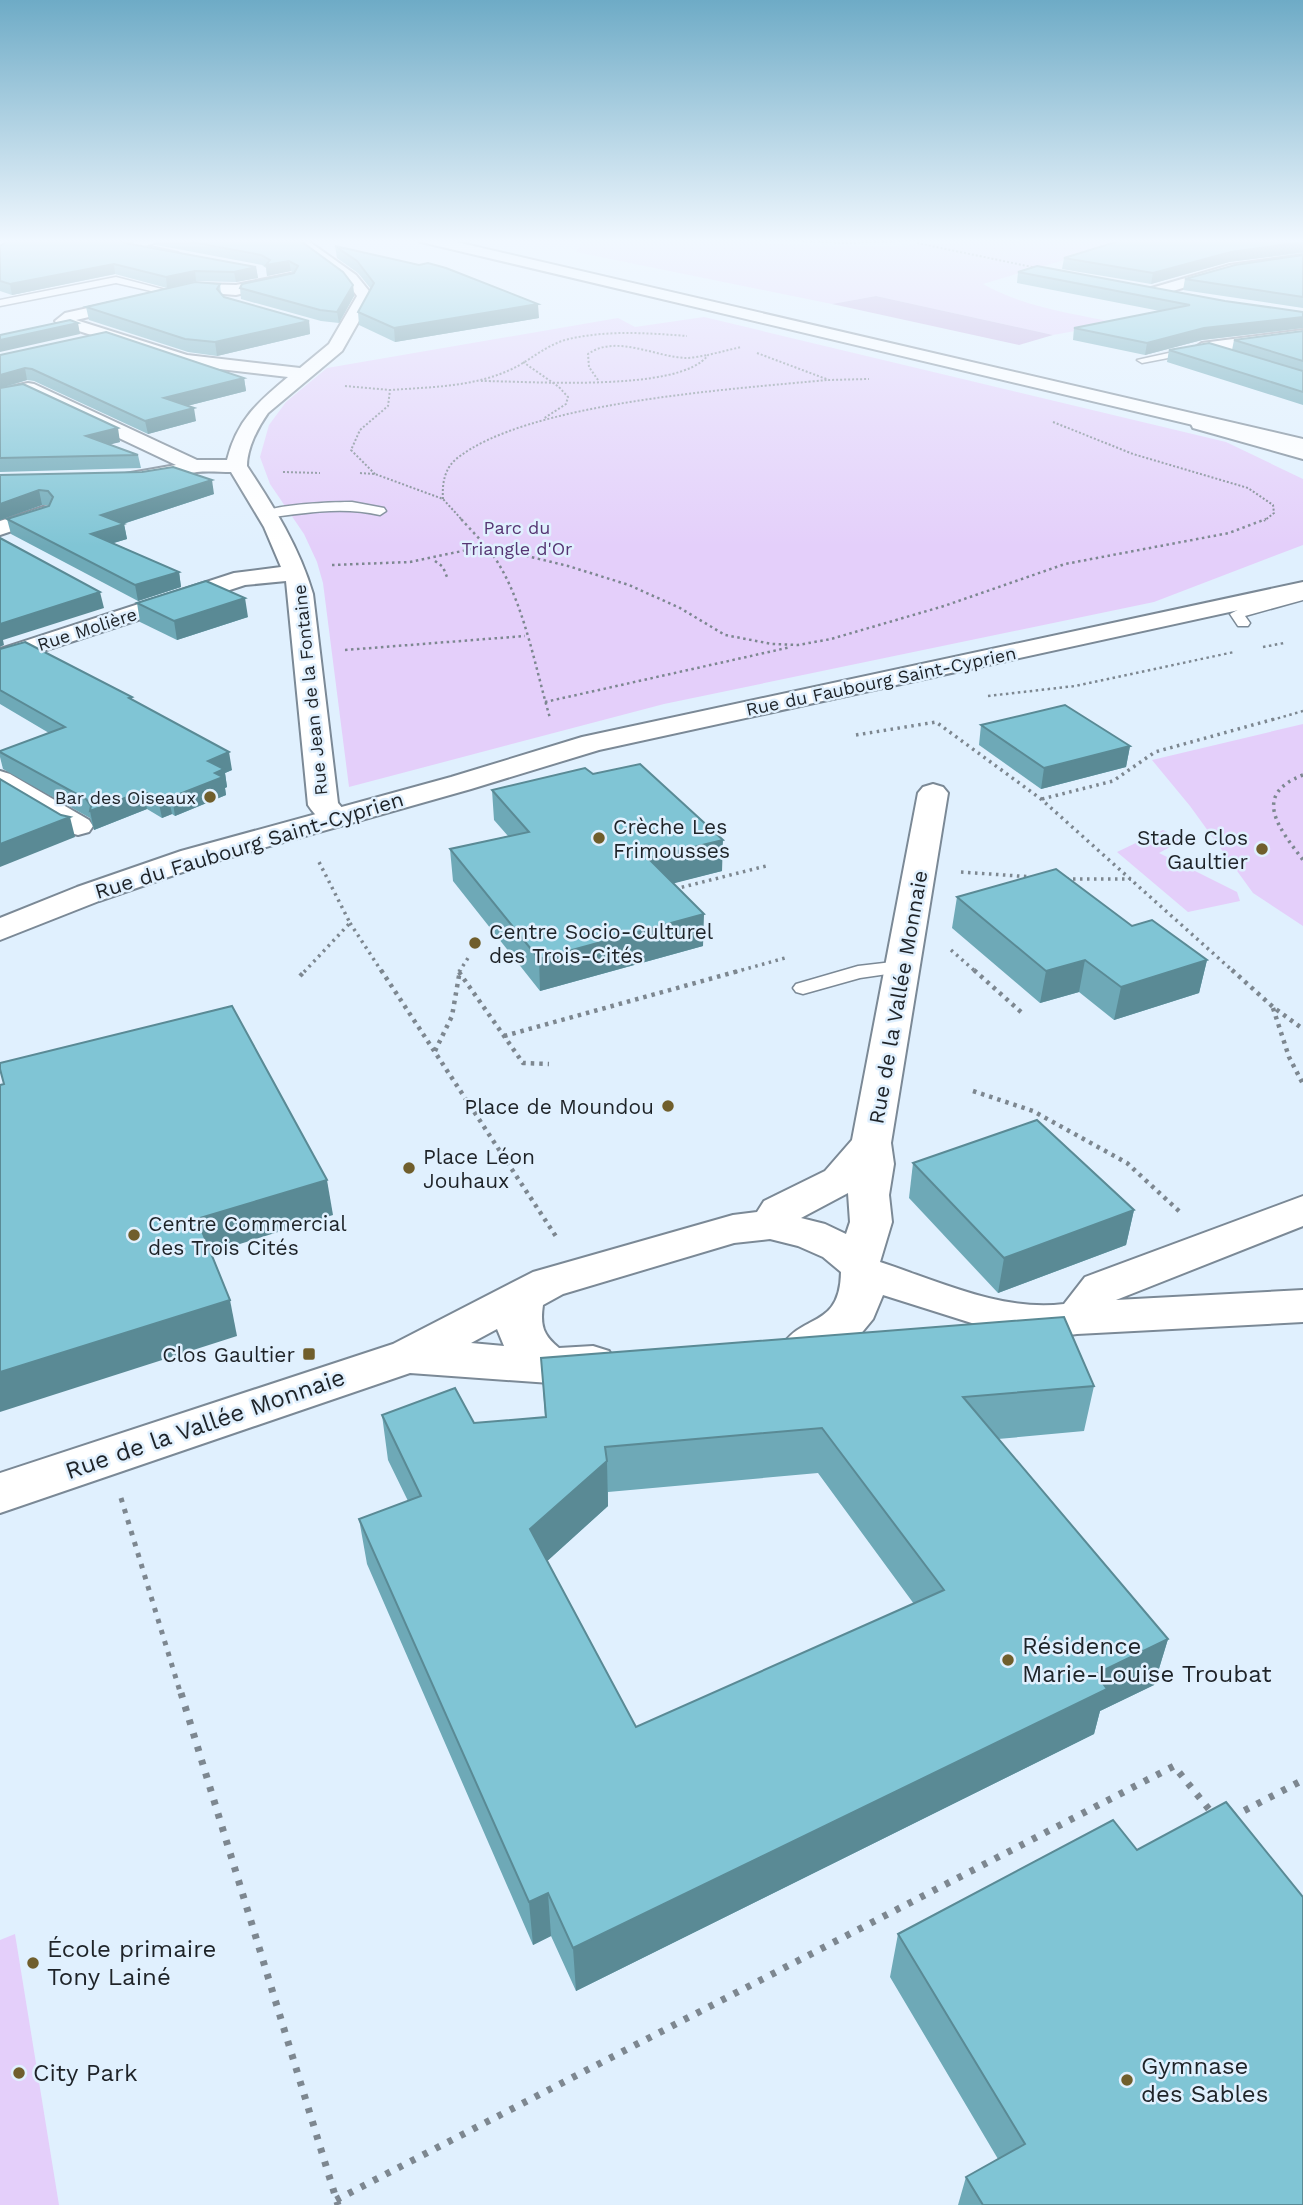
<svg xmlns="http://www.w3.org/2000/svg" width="1303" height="2205" font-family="'Work Sans',sans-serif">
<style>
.green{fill:#e4cffa}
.forest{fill:#c7afe0}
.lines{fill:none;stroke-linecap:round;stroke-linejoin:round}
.lane-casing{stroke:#7b8996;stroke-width:3}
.street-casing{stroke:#7b8996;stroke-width:4}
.secondary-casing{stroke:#7b8996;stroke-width:4}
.primary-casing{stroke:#7b8996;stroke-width:4}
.path-far5{stroke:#7d8790;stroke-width:2;stroke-dasharray:2 2;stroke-linecap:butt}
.path-far4{stroke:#7d8790;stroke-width:2.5;stroke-dasharray:2.5 3.5;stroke-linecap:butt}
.path-far3{stroke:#7d8790;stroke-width:3.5;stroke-dasharray:2.5 4.5;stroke-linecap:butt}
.path-far2{stroke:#7d8790;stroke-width:4.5;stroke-dasharray:3.5 5;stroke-linecap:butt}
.path-far1{stroke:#7d8790;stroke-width:5;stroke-dasharray:4.5 7;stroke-linecap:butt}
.path{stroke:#7d8790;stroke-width:7;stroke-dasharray:5 9;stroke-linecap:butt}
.lane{fill:#fff;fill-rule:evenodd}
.street{fill:#fff;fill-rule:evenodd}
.secondary{fill:#fff;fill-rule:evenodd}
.primary{fill:#fff;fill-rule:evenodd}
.wall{fill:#6ea9b7;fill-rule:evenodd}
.shaded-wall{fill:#5a8a95}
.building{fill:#80c5d5;stroke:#5a8a95;stroke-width:2;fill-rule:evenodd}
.poi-dot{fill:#705e2c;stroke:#e0f0fe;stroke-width:2.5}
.labels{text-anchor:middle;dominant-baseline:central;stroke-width:5;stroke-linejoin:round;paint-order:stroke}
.far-park-label{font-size:18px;fill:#563673;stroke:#e0f0fe}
.far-street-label{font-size:18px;fill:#1e2328;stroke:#e0f0fe}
.far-poi-label{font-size:18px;fill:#1e2328;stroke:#e0f0fe;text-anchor:end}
.poi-label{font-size:21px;fill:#1e2328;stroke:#e0f0fe;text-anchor:start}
.street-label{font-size:21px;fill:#1e2328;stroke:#e0f0fe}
.near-street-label{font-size:24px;fill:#1e2328;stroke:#e0f0fe}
.near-poi-label{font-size:24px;fill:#1e2328;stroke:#e0f0fe;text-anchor:start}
</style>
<rect width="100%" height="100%" fill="#e0f0fe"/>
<g class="green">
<path d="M 585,238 L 714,238 L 786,245 L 893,246 L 1048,238 L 1138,238 L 983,284 C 1023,307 1074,314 1119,323 L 1053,335 L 876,296 L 832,304 L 576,252 Z"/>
<path d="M 704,317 L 1226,442 L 1303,479 L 1303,545 L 1154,602 L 664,704 L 349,787 L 323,583 L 317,562 L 304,534 L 270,484 L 260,457 L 269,425 L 286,402 L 327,368 L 618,318 L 635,327 Z"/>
<path d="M 1303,724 L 1303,926 L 1253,893 L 1190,806 L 1152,760 Z"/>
<path d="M 1163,830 L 1183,840 L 1159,853 L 1237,892 L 1240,901 L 1188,912 L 1117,852 Z"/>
<path d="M 15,1934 L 59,2205 L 0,2205 L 0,1940 Z"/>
</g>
<path class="forest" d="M 876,296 L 1053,335 L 1019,345 L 832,304 Z"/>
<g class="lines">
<g class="lane-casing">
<g id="lane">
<path d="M 116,277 L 177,293 L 173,296 L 116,283 L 0,306 L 0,300 Z"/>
<path d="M 1196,347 L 1199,348 L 1199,352 L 1142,363 L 1137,360 Z"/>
<path d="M 352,502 L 384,508 L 386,511 L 380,515 C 342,506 304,513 266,518 L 260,514 C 272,504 334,502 352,502 Z"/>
<path d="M 1303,592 L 1303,600 L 1245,616 L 1250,623 L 1248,626 L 1238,626 L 1230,614 L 1247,605 Z"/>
<path d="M 901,961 L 908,963 L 911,967 L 908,971 L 860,978 L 803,994 L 796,992 L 793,988 L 796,984 L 858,966 Z"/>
</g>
</g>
<g class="street-casing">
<g id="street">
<path d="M 0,238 L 9,238 L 7,251 L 0,255 Z"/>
<path d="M 145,238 L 169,238 L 145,246 L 178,253 L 180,256 L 173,260 L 122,250 L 120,247 Z"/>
<path d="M 288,238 L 304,238 L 356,275 L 373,296 L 342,351 L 268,413 C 258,427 247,448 247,466 C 274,507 299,547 313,594 L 338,803 L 349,816 L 345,822 C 327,827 318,820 308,805 L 286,581 L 245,585 L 0,665 L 0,649 L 234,573 L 281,567 L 264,527 L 231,472 C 220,472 208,471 197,472 C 174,475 149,488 125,482 L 122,478 L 125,474 L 176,465 L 26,394 L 0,399 L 0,389 L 28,383 L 34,384 L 197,460 L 227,460 C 237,420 258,402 288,377 L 185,365 L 57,324 L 55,321 L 65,313 L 197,284 L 236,285 L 290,274 L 295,275 L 297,278 L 295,281 L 236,295 L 197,292 L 76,320 L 187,355 L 300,368 L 329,344 L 357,296 L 346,281 Z"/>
<path d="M 1303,255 L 1303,263 L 1232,273 L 1153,297 L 1145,292 L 1148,289 L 1230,265 Z"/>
<path d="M 1303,330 L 1303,340 L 1202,353 L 1194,348 L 1202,343 Z"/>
<path d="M 43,507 L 51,508 L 54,513 L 51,518 L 0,535 L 0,521 Z"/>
<path d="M 0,771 L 10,774 L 89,820 L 93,826 L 89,832 L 78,835 L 67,832 L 0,792 Z"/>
<path d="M 933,784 L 943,787 L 948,793 L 891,1143 L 894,1164 L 889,1195 L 892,1222 L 880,1262 C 938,1281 1002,1312 1064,1304 L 1085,1277 L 1303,1196 L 1303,1226 L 1116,1300 L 1303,1290 L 1303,1322 L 1077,1334 L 1016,1342 L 1000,1337 L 997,1331 L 883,1295 L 873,1319 L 859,1336 L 819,1361 L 803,1366 L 787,1361 L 780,1349 C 801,1312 840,1330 841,1272 L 823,1257 L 798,1246 L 770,1239 L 734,1243 L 563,1294 L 543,1305 C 540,1326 543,1335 559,1348 L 593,1346 L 609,1351 L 616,1363 L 609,1375 L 593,1380 L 550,1383 L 410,1373 L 0,1513 L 0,1473 L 393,1344 L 533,1272 L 733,1215 L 757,1212 L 764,1201 L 825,1171 L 852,1140 L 918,793 L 923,787 ZM 848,1193 L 850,1222 L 846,1234 L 825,1224 L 801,1218 ZM 497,1329 L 504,1346 L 471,1343 Z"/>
</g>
</g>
<g class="secondary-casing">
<g id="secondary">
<path d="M 1200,418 L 1303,447 L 1303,459 L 1193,428 L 1191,424 L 1193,420 Z"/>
<path d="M 1303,582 L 1303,596 L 599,750 L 471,789 L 203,865 L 99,901 L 0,940 L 0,918 L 77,887 L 181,851 L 451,777 L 582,737 Z"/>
</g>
</g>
<g class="primary-casing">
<path id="primary" d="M 414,238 L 439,238 L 1303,439 L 1303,451 L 421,242 Z"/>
</g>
<g class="path-far5">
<path d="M 730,238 L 847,243 L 982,238"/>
<path d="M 917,243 L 1032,267 L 1033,270"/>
<path d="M 757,353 L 829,380 L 869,379"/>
<path d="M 523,362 L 559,387 L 568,397 L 566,404 L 543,419"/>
<path d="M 598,380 L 589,367 L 588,354 C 616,334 655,357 686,358 C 693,358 701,356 708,355"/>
<path d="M 481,381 C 527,381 681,393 708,355 L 741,347"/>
<path d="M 345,386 L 390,390"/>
<path d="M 1053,422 L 1133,454 L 1248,488 L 1273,505 L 1274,513 L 1264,521"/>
<path d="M 283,472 L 320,473"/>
<path d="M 360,473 L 375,474 L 443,499 L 463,521"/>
<path d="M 375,474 L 351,450 L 360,430 L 388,406 L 390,390 C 431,387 474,387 512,369 C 531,360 547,344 569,339 C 607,330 648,333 687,336"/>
<path d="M 443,499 C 442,485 444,470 455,460 C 524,402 735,389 827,380"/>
</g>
<g class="path-far4">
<path d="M 461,519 L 486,546 L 568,566 L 629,585 L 680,608 L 725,635 L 772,644 L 798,645 L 831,639 L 944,606 L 1065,564 L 1229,533 L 1266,519"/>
<path d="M 435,561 L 443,567 L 447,577"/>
<path d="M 332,565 L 410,562 L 486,546 C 522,589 534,664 550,718"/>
<path d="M 1263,647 L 1284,643"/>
<path d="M 345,650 L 525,636"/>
<path d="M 988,696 L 1075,686 L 1234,652"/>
<path d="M 545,702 L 791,647"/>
<path d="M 1272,720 L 1303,711"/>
</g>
<g class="path-far3">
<path d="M 856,735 L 936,722 L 1041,799 L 1234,972"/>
<path d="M 1303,775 C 1251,795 1279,828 1303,860"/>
<path d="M 1042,799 L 1113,781 L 1155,752 L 1278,718"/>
<path d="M 961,872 L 1033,877"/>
<path d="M 1066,879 L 1131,879"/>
<path d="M 675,889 L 766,866"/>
<path d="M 350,923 L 382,972"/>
<path d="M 951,950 L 976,972"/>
<path d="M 304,972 L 350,923 L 318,860"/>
<path d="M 459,972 L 468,958"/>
<path d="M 735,972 L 785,958"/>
</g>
<g class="path-far2">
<path d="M 381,970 L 557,1238"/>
<path d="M 974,970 L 1021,1012"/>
<path d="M 1232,970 L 1273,1007 L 1303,1029"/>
<path d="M 459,972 L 523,1063 L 549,1064"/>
<path d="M 300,976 L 306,970"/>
<path d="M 1273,1008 L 1289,1057 L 1303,1084"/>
<path d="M 504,1036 L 742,970"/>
<path d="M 435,1051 L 452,1016 L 460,970"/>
<path d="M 973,1091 L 1033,1111 L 1127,1163 L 1180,1212"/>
</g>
<path class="path-far1" d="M 121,1498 L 181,1695"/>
<g class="path">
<path d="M 181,1693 L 338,2205"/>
<path d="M 1232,1817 L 1303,1780"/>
<path d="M 336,2200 L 1174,1766 L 1212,1813"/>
</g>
<use href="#lane" class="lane"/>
<use href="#street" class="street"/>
<use href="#secondary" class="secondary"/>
<use href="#primary" class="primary"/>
</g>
<g class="wall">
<path d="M 155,238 L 294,238 L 353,285 L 354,296 L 339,323 L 321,321 L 241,299 L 240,288 L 293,273 L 291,271 L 267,276 L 266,268 L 262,265 L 156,245 Z"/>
<path d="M 1303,238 L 1303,253 L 1229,262 L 1151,284 L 1062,269 L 1064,258 Z"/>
<path d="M 124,243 L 256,267 L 258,278 L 236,282 L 196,281 L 167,288 L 115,274 L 12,295 L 0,291 L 0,246 Z"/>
<path d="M 335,246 L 539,318 L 395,342 L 359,325 L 358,312 L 371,289 L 358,273 L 337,258 Z"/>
<path d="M 1303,255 L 1303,308 L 1183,290 L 1185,279 Z"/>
<path d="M 1018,272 L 1303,312 L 1303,328 L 1202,340 L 1145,355 L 1073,340 L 1074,328 L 1160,311 L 1017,283 Z"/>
<path d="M 220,284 L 221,294 L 224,297 L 309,321 L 310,334 L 217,356 L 188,352 L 89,320 L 86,307 Z"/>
<path d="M 1303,331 L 1303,405 L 1167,362 L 1169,350 L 1232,350 L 1234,340 Z"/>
<path d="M 0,355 L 244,378 L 246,391 L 187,406 L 196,421 L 148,434 L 34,381 L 27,380 L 6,387 L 120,442 L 109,444 L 138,455 L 141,468 L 0,472 Z"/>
<path d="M 0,475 L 214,494 L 123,524 L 124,524 L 127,539 L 113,543 L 179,572 L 181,587 L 138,601 L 11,534 L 7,519 L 49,505 L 42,505 L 0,520 Z"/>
<path d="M 137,603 L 248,617 L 177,640 L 140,622 Z"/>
<path d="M 0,649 L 132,697 L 132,699 L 232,770 L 225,773 L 227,787 L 225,788 L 226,795 L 175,816 L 172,814 L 162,818 L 147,809 L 94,830 L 90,818 L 3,769 L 0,757 L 0,751 L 49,733 L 0,704 Z"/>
<path d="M 981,725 L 1130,746 L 1126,767 L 1041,789 L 979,745 Z"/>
<path d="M 593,774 L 722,871 L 673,883 L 703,946 L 540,991 L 453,881 L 450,849 L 508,836 L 494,820 L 492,790 Z"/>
<path d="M 957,897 L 1132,926 L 1207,960 L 1199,993 L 1114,1020 L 1079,992 L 1040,1003 L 952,928 Z"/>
<path d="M 913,1163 L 1134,1210 L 1126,1245 L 998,1293 L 909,1198 Z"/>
<path d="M 541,1358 L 1094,1386 L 1084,1431 L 998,1439 L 1168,1639 L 1154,1685 L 1100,1711 L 1094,1734 L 576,1991 L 551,1936 L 533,1945 L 367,1564 L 359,1519 L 408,1501 L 388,1460 L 382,1415 L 474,1423 L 545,1417 ZM 818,1473 L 914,1604 L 636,1727 L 547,1561 L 608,1506 L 608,1492 Z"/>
<path d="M 898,1934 L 1303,2205 L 958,2205 L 966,2177 L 998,2159 L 890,1977 Z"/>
</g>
<g class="shaded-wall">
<path d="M 116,238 L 137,238 L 119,245 Z"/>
<path d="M 1303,242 L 1303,252 L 1229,262 L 1151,284 L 1153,273 L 1231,252 Z"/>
<path d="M 289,261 L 291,271 L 267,276 L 266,265 Z"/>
<path d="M 114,264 L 115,274 L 12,295 L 10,284 Z"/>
<path d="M 256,267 L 258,278 L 236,282 L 234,272 Z"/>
<path d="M 195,271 L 196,281 L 167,288 L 166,277 Z"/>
<path d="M 353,285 L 354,296 L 339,323 L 337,312 Z"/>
<path d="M 538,304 L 539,318 L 395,342 L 394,328 Z"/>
<path d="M 1303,317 L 1303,328 L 1202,340 L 1145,355 L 1147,343 L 1204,328 Z"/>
<path d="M 309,321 L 310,334 L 217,356 L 215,342 Z"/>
<path d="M 78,323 L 80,334 L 0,352 L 0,340 Z"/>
<path d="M 25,368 L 27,380 L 0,388 L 0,375 Z"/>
<path d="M 244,378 L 246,391 L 167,411 L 164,398 Z"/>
<path d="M 194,408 L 196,421 L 148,434 L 145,421 Z"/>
<path d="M 118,428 L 120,442 L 89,450 L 86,436 Z"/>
<path d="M 212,480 L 214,494 L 104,530 L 101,515 Z"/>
<path d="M 39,490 L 42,505 L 0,520 L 0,504 Z"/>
<path d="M 124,524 L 127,539 L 94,549 L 91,534 Z"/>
<path d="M 179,572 L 181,587 L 138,601 L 135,585 Z"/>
<path d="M 100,592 L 104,608 L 3,640 L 4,645 L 0,647 L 0,624 Z"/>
<path d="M 245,598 L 248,617 L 177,640 L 174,621 Z"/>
<path d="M 1130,746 L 1126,767 L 1041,789 L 1044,768 Z"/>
<path d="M 229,752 L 232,770 L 225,773 L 227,787 L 225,788 L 226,795 L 175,816 L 172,797 L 208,761 Z"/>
<path d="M 143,791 L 147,809 L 94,830 L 90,811 Z"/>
<path d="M 168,795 L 172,814 L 162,818 L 158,799 Z"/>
<path d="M 70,817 L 75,837 L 0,867 L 0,844 Z"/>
<path d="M 723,840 L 722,871 L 648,890 L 648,858 Z"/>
<path d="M 704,914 L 703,946 L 540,991 L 539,959 Z"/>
<path d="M 1085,960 L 1079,992 L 1040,1003 L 1046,971 Z"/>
<path d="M 1207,960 L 1199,993 L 1114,1020 L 1121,987 Z"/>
<path d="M 327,1180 L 333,1215 L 204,1255 L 197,1219 Z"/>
<path d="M 1134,1210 L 1126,1245 L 998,1293 L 1004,1258 Z"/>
<path d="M 230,1300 L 237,1336 L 0,1412 L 0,1372 Z"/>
<path d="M 607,1461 L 608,1506 L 533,1574 L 530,1529 Z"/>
<path d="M 1168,1639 L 1154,1685 L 1100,1711 L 1094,1734 L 576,1991 L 573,1948 L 1096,1674 Z"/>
<path d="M 548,1893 L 551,1936 L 533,1945 L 529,1902 Z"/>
</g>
<g class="building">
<path d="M 8,238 L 117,238 L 125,243 L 256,267 L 234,272 L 195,271 L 166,277 L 114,264 L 10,284 L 0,281 L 0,246 L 7,241 Z"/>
<path d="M 171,238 L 294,238 L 298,239 L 343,272 L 353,285 L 337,312 L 320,310 L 240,288 L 242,284 L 294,273 L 298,266 L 289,261 L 266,265 L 270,260 L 261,255 Z"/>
<path d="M 1129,238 L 1303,238 L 1303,242 L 1231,252 L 1153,273 L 1064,258 Z"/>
<path d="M 335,246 L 419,265 L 428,263 L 446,268 L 538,304 L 394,328 L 358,312 L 374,283 L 357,261 Z"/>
<path d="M 1303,255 L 1303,297 L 1185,279 L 1235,265 Z"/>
<path d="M 1037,266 L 1225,301 L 1303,312 L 1303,317 L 1204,328 L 1147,343 L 1074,328 L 1190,305 L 1018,272 Z"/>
<path d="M 195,282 L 220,284 L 217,289 L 224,297 L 309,321 L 215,342 L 185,339 L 86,307 Z"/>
<path d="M 70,320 L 78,323 L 0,340 L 0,335 Z"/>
<path d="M 1303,331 L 1303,361 L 1234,340 Z"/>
<path d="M 106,332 L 244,378 L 164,398 L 194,408 L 145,421 L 32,369 L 25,368 L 0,375 L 0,355 Z"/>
<path d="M 1209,343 L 1303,371 L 1303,392 L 1169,350 Z"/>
<path d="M 23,384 L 118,428 L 86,436 L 138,455 L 0,458 L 0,388 Z"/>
<path d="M 173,467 L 212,480 L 101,515 L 124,524 L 91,534 L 179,572 L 135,585 L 7,519 L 49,506 L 53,497 L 48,491 L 39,490 L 0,504 L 0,475 L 142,472 Z"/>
<path d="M 0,538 L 100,592 L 0,624 Z"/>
<path d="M 206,581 L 245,598 L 174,621 L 137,603 Z"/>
<path d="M 25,642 L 132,697 L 129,698 L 229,752 L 208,761 L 224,769 L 215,773 L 223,777 L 172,797 L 168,795 L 158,799 L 143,791 L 90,811 L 91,806 L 86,799 L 0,752 L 0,751 L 65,727 L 0,690 L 0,649 Z"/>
<path d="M 1065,705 L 1130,746 L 1044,768 L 981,725 Z"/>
<path d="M 640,764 L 723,840 L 648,858 L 704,914 L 539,959 L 450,849 L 529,832 L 492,790 L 585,768 L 593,774 Z"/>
<path d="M 0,779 L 61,815 L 70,817 L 0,844 Z"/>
<path d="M 1056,869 L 1132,926 L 1152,920 L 1207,960 L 1121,987 L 1085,960 L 1046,971 L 957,897 Z"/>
<path d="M 232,1006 L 327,1180 L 197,1219 L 230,1300 L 0,1372 L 0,1085 L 4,1084 L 0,1069 L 0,1063 Z"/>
<path d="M 1037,1120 L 1134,1210 L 1004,1258 L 913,1163 Z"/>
<path d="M 1064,1317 L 1094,1386 L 963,1397 L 1168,1639 L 1096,1674 L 1107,1689 L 573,1948 L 548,1893 L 529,1902 L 359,1519 L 421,1496 L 382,1415 L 455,1388 L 474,1423 L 546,1417 L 541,1358 ZM 822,1428 L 944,1590 L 636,1727 L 530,1529 L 607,1461 L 605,1447 Z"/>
<path d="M 1226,1802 L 1303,1897 L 1303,2205 L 983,2205 L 966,2177 L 1025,2144 L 898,1934 L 1113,1820 L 1137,1850 Z"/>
</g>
<linearGradient id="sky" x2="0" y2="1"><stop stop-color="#6eabc6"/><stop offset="0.44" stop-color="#f1f8ff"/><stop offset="1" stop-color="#f1f8ff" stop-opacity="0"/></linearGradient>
<rect width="1303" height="547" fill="url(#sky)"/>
<g class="poi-dot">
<circle cx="210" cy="797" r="7"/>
<circle cx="599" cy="838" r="7"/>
<circle cx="1262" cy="849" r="7"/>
<circle cx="475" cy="943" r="7"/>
<circle cx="668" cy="1106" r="7"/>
<circle cx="409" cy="1168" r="7"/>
<circle cx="134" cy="1235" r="7"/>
<rect x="302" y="1347" width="14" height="14" rx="3.5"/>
<circle cx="1008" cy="1660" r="7"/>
<circle cx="33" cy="1963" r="7"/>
<circle cx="19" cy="2073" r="7"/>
<circle cx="1127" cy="2080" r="7"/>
</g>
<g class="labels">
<g class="far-park-label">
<text x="517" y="527">Parc du<tspan x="517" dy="21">Triangle d'Or</tspan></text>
</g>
<g class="far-street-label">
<text transform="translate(87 629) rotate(-18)">Rue Molière</text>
<text transform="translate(881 681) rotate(-12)">Rue du Faubourg Saint-Cyprien</text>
<text transform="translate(310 690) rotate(-96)">Rue Jean de la Fontaine</text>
</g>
<g class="far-poi-label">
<text x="196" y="797">Bar des Oiseaux</text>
</g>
<g class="poi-label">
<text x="613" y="826">Crèche Les<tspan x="613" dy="24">Frimousses</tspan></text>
<text x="1248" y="837" text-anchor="end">Stade Clos<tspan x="1248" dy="24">Gaultier</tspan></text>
<text x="489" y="931">Centre Socio-Culturel<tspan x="489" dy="24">des Trois-Cités</tspan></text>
<text x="654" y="1106" text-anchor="end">Place de Moundou</text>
<text x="423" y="1156">Place Léon<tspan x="423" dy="24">Jouhaux</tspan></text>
<text x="148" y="1223">Centre Commercial<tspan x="148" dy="24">des Trois Cités</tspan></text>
<text x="295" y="1354" text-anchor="end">Clos Gaultier</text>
</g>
<g class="street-label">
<text transform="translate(249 845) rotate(-17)">Rue du Faubourg Saint-Cyprien</text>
<text transform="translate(898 997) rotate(-80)">Rue de la Vallée Monnaie</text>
</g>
<g class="near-street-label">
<text transform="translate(205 1424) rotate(-19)">Rue de la Vallée Monnaie</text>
</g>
<g class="near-poi-label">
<text x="1022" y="1646">Résidence<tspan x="1022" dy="28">Marie-Louise Troubat</tspan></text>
<text x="47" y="1949">École primaire<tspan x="47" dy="28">Tony Lainé</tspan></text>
<text x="1141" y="2066">Gymnase<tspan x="1141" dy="28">des Sables</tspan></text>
<text x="33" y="2073">City Park</text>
</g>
</g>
</svg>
